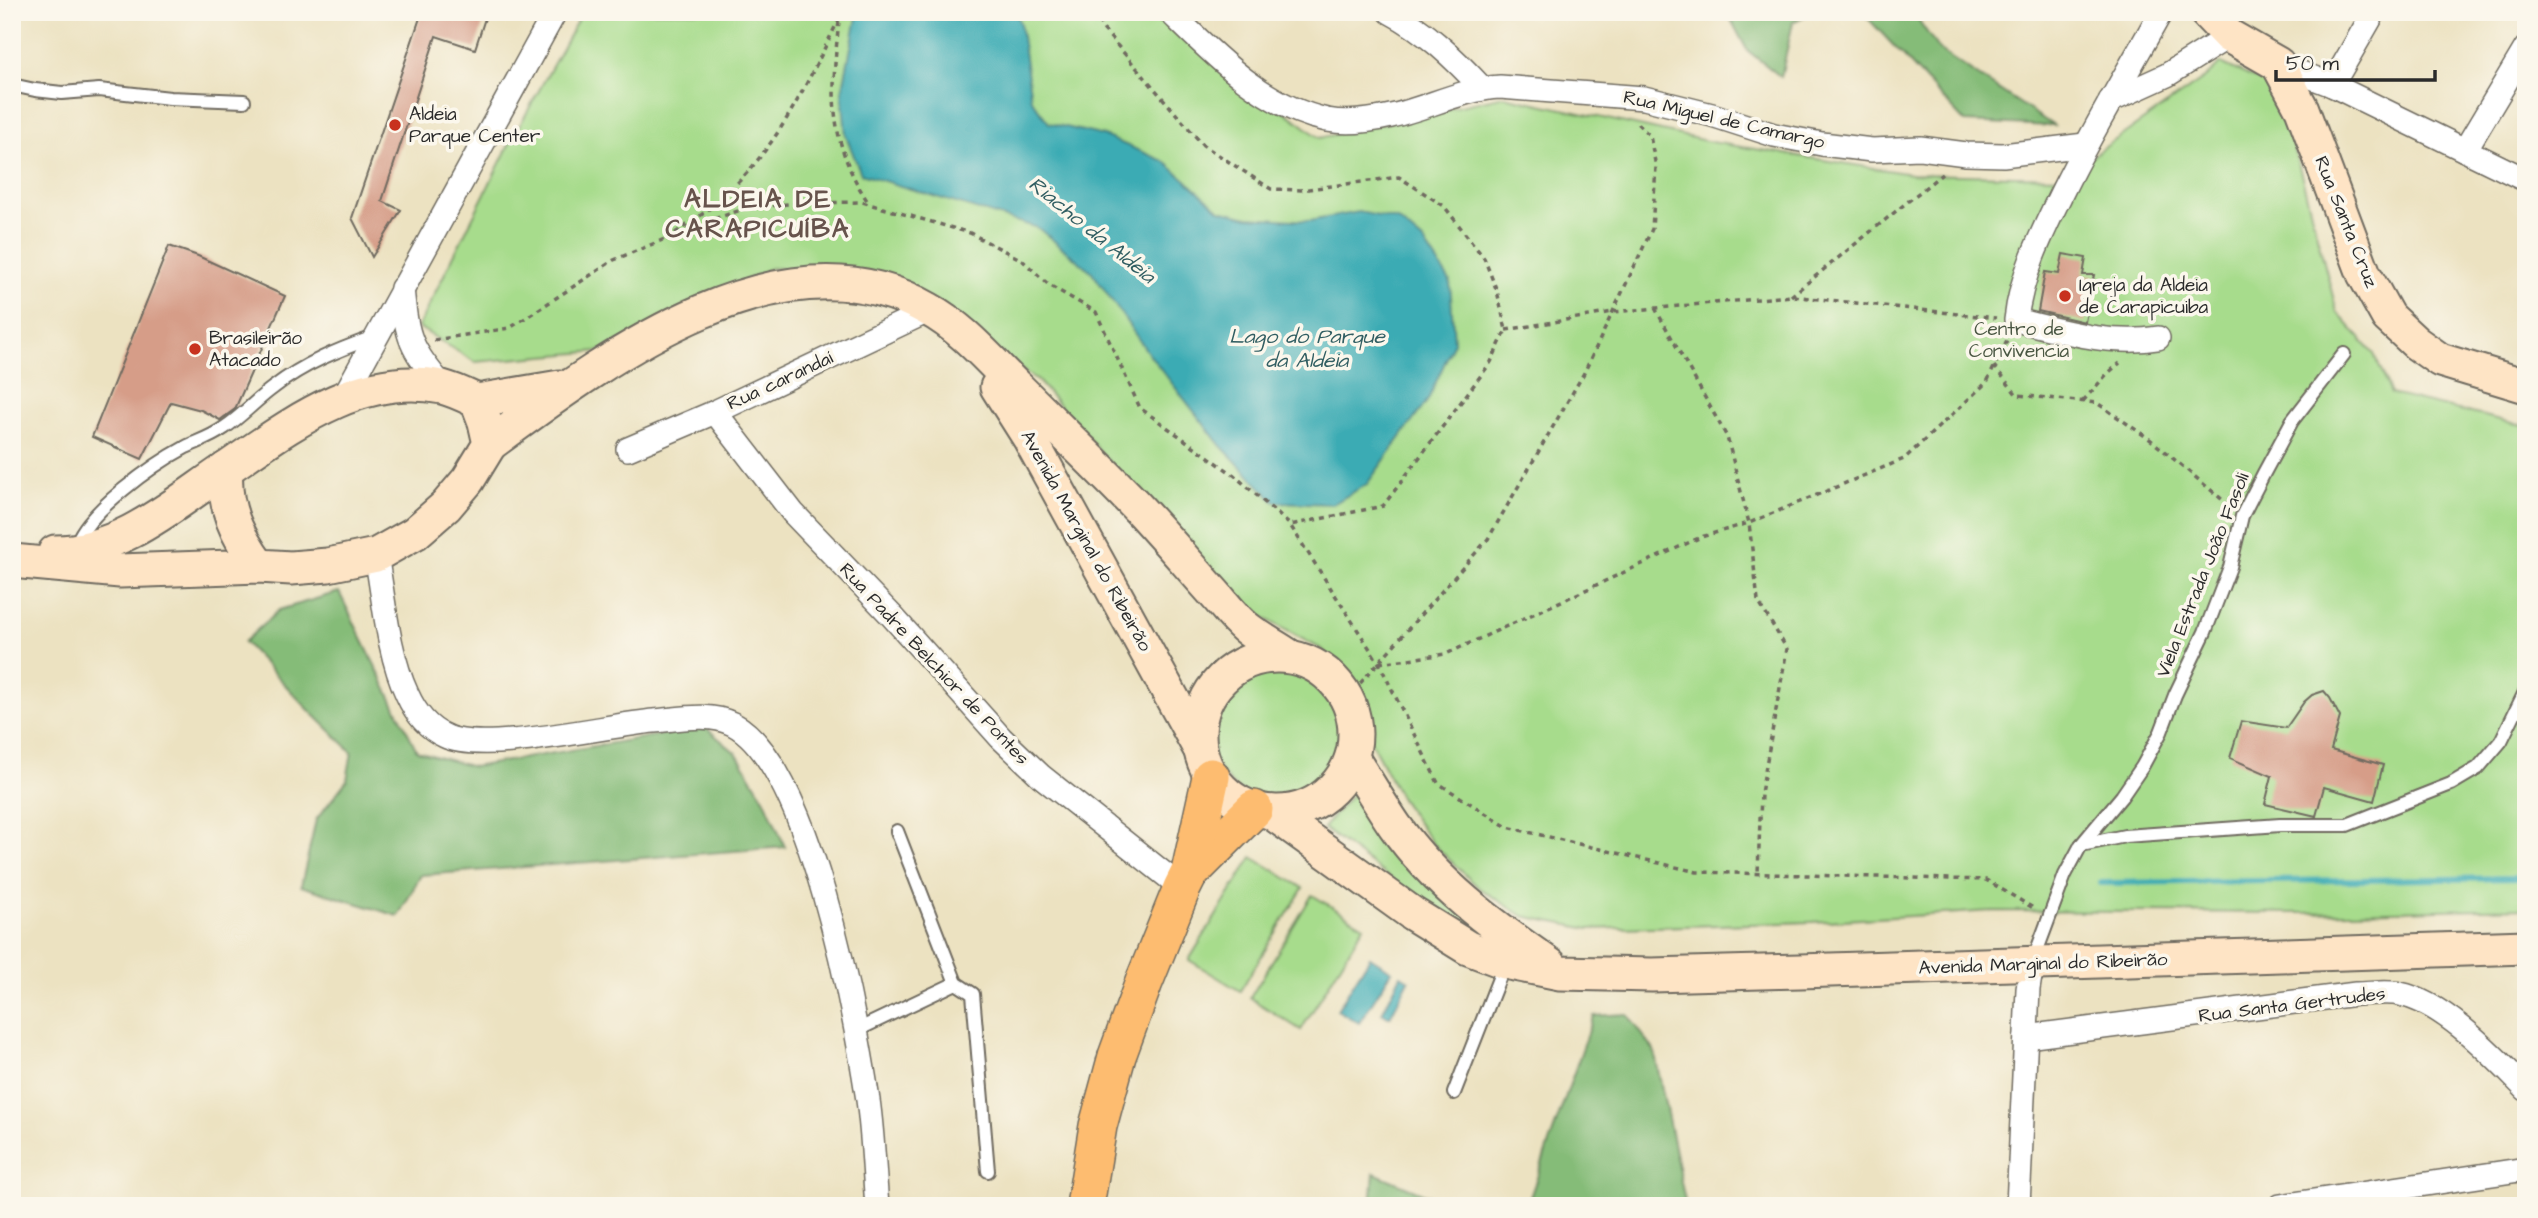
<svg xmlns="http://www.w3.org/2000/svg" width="2538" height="1218" font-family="'Architects Daughter',sans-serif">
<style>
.green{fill:#a7dc8c;stroke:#69845c;stroke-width:2}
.forest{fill:#85bc78;stroke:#587452;stroke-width:2}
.water{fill:#3aabb4;stroke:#326b70;stroke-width:2}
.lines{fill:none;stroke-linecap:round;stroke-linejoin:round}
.stream{stroke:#3aabb4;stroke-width:6}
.building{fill:#d69d88}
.lane-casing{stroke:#6f6b60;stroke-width:16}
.street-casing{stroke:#6f6b60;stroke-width:26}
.secondary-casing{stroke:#6f6b60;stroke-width:37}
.primary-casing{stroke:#6f6b60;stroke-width:40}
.path{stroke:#6f6b60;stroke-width:3.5;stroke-dasharray:5 5;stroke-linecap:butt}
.lane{stroke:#fff;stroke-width:12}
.street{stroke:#fff;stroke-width:23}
.secondary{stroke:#fee4c5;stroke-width:33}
.primary{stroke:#fdbc6f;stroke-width:37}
.poi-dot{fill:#c8321e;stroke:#fbf7ec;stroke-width:2.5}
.labels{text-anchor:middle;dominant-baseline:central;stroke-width:7;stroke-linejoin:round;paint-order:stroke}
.poi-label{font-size:19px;fill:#2b2b2b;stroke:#fbf7ec;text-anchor:start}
.street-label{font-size:19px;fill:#2b2b2b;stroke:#fbf7ec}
.park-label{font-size:19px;fill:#4a5743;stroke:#fbf7ec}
.water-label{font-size:21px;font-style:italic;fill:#315e62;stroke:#fbf7ec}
.district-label{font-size:26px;font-weight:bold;letter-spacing:2px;fill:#67534c;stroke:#fbf7ec}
</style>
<rect width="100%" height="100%" fill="#fbf7ec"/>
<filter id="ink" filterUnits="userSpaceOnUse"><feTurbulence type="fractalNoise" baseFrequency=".0143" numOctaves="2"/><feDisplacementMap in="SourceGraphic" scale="14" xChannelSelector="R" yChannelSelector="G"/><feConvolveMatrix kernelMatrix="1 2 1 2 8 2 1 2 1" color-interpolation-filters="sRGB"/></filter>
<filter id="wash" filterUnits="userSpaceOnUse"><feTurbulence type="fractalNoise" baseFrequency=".00686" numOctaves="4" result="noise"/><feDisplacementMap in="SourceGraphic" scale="28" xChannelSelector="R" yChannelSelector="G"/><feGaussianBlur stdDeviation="1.57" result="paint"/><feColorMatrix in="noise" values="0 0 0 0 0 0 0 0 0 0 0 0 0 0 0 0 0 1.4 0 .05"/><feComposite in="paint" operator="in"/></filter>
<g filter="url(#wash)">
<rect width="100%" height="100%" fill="#ece2c1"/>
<g class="green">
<path d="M 582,12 L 1154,12 L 1320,138 L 1504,96 L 1711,142 L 1911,174 L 2062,177 L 2206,77 L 2221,63 L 2279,90 L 2337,312 L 2374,354 L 2391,394 L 2526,426 L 2526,908 L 2304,913 L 1993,911 L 1811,922 L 1589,929 L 1523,916 L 1479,888 L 1433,844 L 1401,799 L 1323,650 L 1238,604 L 1151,509 L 1038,381 L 879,272 L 771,268 L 600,351 L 475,362 L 418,327 L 509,145 Z"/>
<circle cx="1277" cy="733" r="68"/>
<path d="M 1360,785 L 1466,913 L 1485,940 L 1414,896 L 1323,828 Z"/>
<path d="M 1252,857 L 1303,888 L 1240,991 L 1189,960 Z"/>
<path d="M 1312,895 L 1364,926 L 1301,1030 L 1250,998 Z"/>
</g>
<g class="forest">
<path d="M 1727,12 L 1812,12 L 1793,22 L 1781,77 L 1747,50 Z"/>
<path d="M 1862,12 L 1913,12 L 1939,50 L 2054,126 L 1965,122 Z"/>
<path d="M 339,592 L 417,751 L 473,767 L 705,727 L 737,754 L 765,800 L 785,847 L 421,875 L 398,916 L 301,886 L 316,820 L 347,780 L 352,752 L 310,711 L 244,642 L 279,610 Z"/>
<path d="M 1627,1014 L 1654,1050 L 1686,1206 L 1527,1206 L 1594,1016 Z"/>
<path d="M 1374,1173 L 1453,1206 L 1371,1206 Z"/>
</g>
<g class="water">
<path d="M 858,12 L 1016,12 L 1020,23 L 1031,99 L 1049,123 L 1104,136 L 1164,161 L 1220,210 L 1248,217 L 1309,221 L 1359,212 L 1398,220 L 1424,242 L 1450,281 L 1454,342 L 1428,400 L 1367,484 L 1333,504 L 1275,502 L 1221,446 L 1146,350 L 1092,272 L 1038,228 L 861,174 L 846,136 L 842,92 Z"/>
<path d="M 1370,957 L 1392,971 L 1359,1023 L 1337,1010 Z"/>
<path d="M 1401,975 L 1409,980 L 1390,1017 L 1382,1013 Z"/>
</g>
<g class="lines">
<path class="stream" d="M 2101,883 L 2526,878"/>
</g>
<g id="blocks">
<g class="building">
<path d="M 422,12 L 487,12 L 475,49 L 436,36 L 382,201 L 401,210 L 372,257 L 352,218 Z"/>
<path d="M 169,246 L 198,256 L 285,296 L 235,409 L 220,420 L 201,410 L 171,402 L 142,459 L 92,437 Z"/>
<path d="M 2063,254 L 2086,258 L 2083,275 L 2094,275 L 2085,322 L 2038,311 L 2045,272 L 2059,274 Z"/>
<path d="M 2324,691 L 2330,698 L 2340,717 L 2331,750 L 2383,765 L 2374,801 L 2324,787 L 2316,816 L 2265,804 L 2272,776 L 2230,758 L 2241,721 L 2286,728 L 2304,702 L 2312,695 Z"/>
</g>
</g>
</g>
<g filter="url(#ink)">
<use href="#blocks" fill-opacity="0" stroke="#6f6b60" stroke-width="2"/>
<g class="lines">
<g class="lane-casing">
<g id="lane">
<path d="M 12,85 L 35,90 L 62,93 L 99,90 L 170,98 L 244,101"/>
<path d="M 76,546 C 85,512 156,463 186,447 C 199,441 213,436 224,428 C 242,416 257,399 274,387 C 305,363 338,350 374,337"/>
<path d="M 897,831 L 956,983 L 973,994 L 988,1171"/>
<path d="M 2081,845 L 2125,836 L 2280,825 L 2347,825 L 2451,784 L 2478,768 L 2501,741 L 2526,690"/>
<path d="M 2033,961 L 2065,875 L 2081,845 L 2122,796 L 2142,767 L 2161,732 L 2175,695 L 2205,632 L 2230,567 L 2242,516 L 2264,473 L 2292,421 L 2344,354"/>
<path d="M 855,1031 L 956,983"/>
<path d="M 1454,1093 L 1505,963"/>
</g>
</g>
<g class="street-casing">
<g id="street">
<path d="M 1170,12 C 1214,55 1264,107 1327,120 C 1349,124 1370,121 1391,116 C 1428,108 1462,89 1500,87 L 1644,98 L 1712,115 L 1774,135 L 1822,144 L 1872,150 L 1920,148 L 1966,154 L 2003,155 L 2085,145"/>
<path d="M 1390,12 C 1426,31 1454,58 1482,88"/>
<path d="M 2278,64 L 2332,85 L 2526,180"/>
<path d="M 2332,85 L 2374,12"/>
<path d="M 2110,101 L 2167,75 L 2229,36"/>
<path d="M 2465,150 L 2526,48"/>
<path d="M 402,288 C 407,340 410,347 443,387"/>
<path d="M 2158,338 C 2111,346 2062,331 2016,320 C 2021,274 2043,231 2063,190 C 2093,129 2128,71 2161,12"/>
<path d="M 343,398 L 555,12"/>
<path d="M 715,412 L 793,513 L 892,616 L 1001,738 L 1041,776 L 1182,888"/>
<path d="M 628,449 L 715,412 L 930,310"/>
<path d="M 376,555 C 384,599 388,654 407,694 C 415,712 427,728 445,736 C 483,755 607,725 654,721 C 679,719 710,712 733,724 C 810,764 855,1016 868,1100 C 873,1135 874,1171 877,1206"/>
<path d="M 2026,1037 L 2356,994 C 2370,994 2387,991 2400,994 C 2445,1003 2494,1057 2526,1089"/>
<path d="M 2018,1206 L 2028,989 L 2032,964"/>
<path d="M 2280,1206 L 2526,1169"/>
</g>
</g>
<g class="secondary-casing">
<g id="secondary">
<path d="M 2206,12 L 2229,36 L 2278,64 L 2302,109 L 2364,274 L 2388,317 L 2416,343 L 2440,360 L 2526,386"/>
<path d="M 997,387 L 1030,439 L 1199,747"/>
<path d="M 477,401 L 560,387"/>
<path d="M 490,444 C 604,360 782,225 928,309 C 963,328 991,362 1019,389 C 1059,429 1100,468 1139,509 C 1164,536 1188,564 1213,592 C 1223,603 1233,617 1245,627 C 1258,638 1275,646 1289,656"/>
<path d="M 55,552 C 120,552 174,504 226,469"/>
<path d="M 12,561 L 120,571 L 259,566 L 291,568 L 328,565 L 376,555 L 415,533 L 446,506 L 468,480 L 490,444 L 485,422 L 477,401 C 466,396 454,390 442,387 C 360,370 289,426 226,469 C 223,507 237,536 259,566"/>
<circle cx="1277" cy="734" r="78"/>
<path d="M 1352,758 C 1366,780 1380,804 1395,826 C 1436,884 1492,925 1550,965"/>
<path d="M 1271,812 L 1413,914 L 1468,948 L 1505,962 L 1560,973 L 1652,975 L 1800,971 L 2526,947"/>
</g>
</g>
<g class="primary-casing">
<g id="primary">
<path d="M 1191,872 L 1254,809"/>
<path d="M 1085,1206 L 1098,1126 L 1117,1056 L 1144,982 L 1182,888 L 1190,872 L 1211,777"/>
</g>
</g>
<g class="path">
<path d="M 840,12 C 832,87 825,136 868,202"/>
<path d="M 1093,12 L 1104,30 L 1203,145 L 1271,189 L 1301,190 L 1399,177 L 1444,206 L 1484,258 L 1497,291 L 1506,330 L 1491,362 L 1383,506 L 1290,525"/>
<path d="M 675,233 C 763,178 795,108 839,19"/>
<path d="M 1791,296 L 1942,174"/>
<path d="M 1655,308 L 1727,437 L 1749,523 L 1758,601 L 1787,649 L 1761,793 L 1758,873"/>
<path d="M 1506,330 L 1613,312 L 1791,296 L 1996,318"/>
<path d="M 434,340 L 510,328 L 614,260 L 711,220 L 747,208 L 798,203 L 862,202 L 970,233 L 1022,260 L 1049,285 L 1096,312 L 1140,408 L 1234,475 L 1290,525 L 1379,663 L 1438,783 L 1507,827 L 1697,872 L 1986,880 L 2035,909"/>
<path d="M 1994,366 L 2017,395 L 2097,403 L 2151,440 L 2230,506"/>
<path d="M 2083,401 L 2107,374 L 2120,363"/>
<path d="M 1379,663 L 1446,654 L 1701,537 L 1749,523 L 1904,459 L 1987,382 L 2007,340"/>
<path d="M 1347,698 L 1488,539 L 1584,373 L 1652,229 L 1656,167 L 1650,136 L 1634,120"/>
</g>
<use href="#lane" class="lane"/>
<use href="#street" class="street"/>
<use href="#secondary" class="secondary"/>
<use href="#primary" class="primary"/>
</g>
</g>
<g class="poi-dot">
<circle cx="395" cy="125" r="7"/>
<circle cx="2065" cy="296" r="7"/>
<circle cx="195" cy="349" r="7"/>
</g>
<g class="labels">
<g class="poi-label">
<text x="409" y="114">Aldeia<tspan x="409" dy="22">Parque Center</tspan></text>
<text x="2079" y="285">Igreja da Aldeia<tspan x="2079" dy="22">de Carapicuiba</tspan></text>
<text x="209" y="338">Brasileirão<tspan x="209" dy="22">Atacado</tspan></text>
</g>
<g class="street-label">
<text transform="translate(1724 120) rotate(13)">Rua Miguel de Camargo</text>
<text transform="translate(2346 222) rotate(68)">Rua Santa Cruz</text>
<text transform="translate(780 381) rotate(-25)">Rua carandaí</text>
<text transform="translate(1086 541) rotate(61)">Avenida Marginal do Ribeirão</text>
<text transform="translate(2203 575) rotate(-68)">Viela Estrada João Fasoli</text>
<text transform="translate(934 664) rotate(47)">Rua Padre Belchior de Pontes</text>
<text transform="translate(2043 964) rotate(-2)">Avenida Marginal do Ribeirão</text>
<text transform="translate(2292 1005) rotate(-7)">Rua Santa Gertrudes</text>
</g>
<g class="park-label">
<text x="2019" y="329">Centro de<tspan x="2019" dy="22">Convivencia</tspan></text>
</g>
<g class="water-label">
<text transform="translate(1092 230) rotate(39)">Riacho da Aldeia</text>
<text x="1307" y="336">Lago do Parque<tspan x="1307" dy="24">da Aldeia</tspan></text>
</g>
<g class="district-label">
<text x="758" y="199">ALDEIA DE<tspan x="758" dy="30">CARAPICUÍBA</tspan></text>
</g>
</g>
<rect width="2538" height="1218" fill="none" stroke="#fbf7ec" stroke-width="42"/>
<path d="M2276 70v10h159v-10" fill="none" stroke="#2b2b2b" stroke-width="3.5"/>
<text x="2286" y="70" font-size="21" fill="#2b2b2b" stroke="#fbf7ec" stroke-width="5" paint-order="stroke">50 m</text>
</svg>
